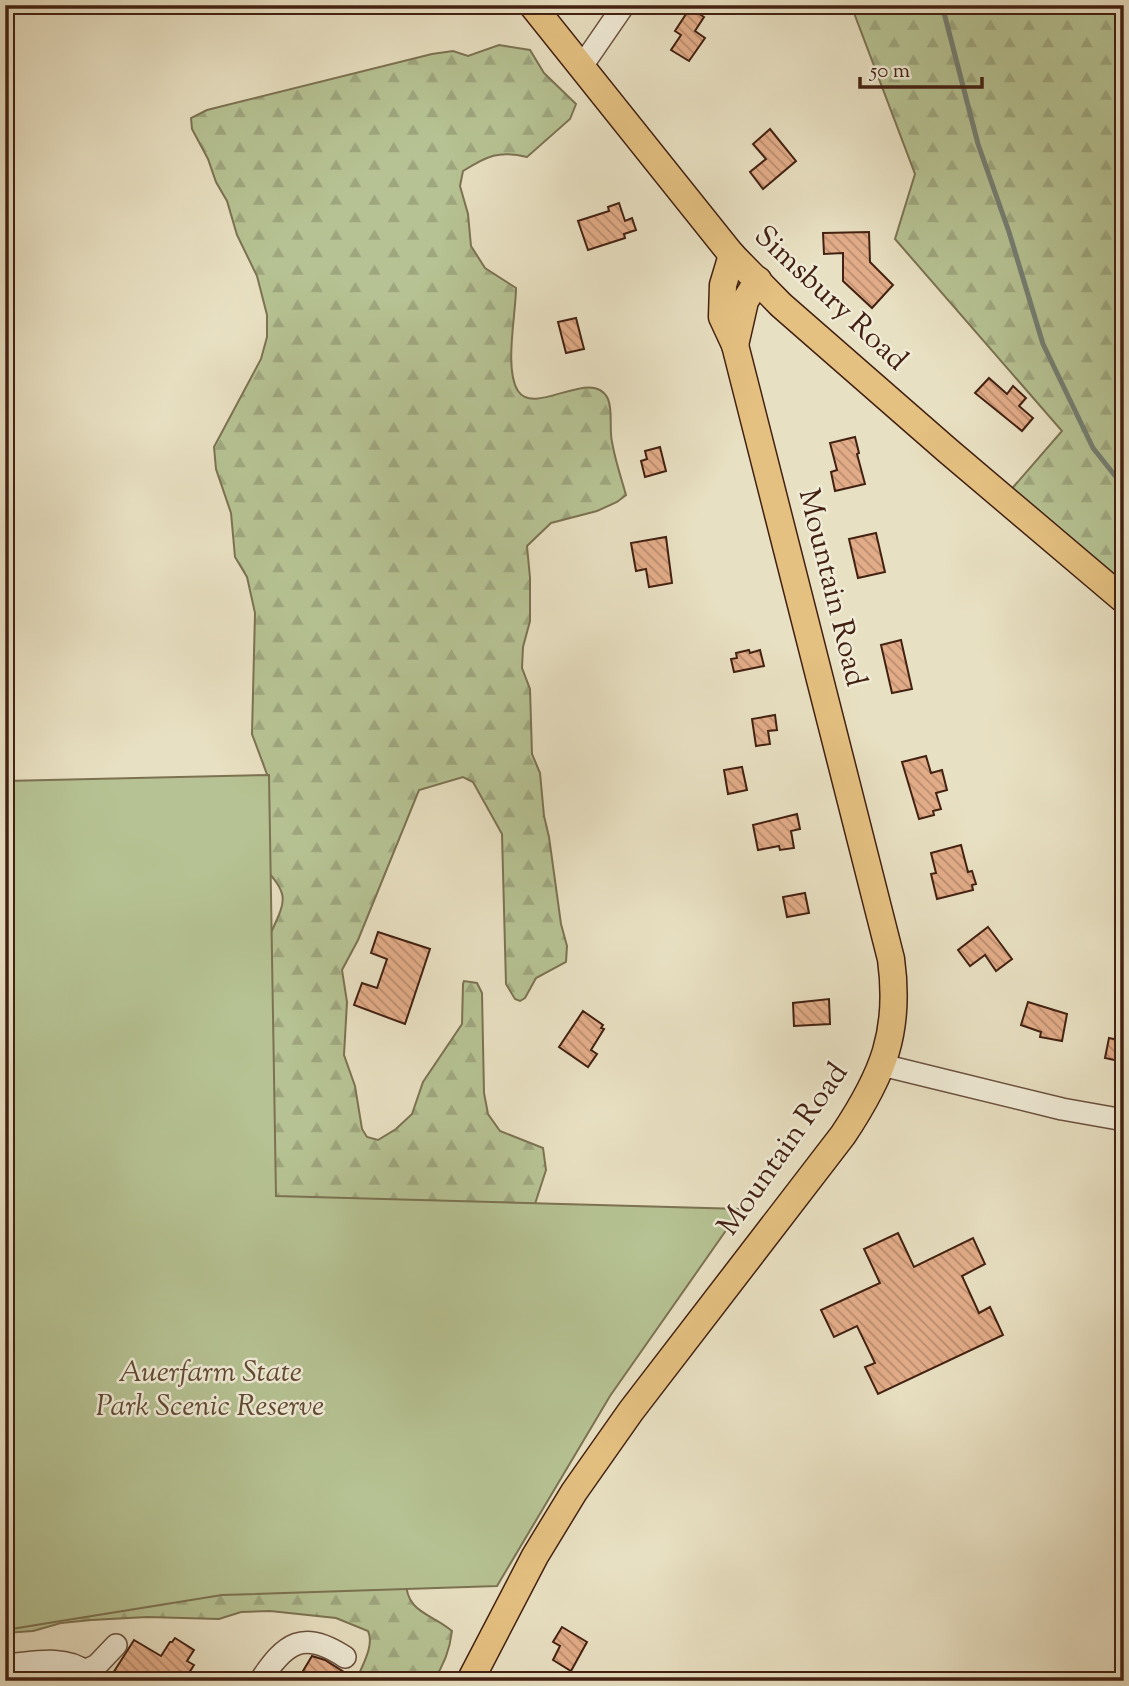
<svg xmlns="http://www.w3.org/2000/svg" width="1129" height="1686" font-family="'Sorts Mill Goudy',serif">
<style>
.forest{fill:url(#forest-firs);stroke:#7c7252;stroke-width:2}
.park{fill:#b6c293;stroke:#7c7252;stroke-width:2}
.lines{fill:none;stroke-linecap:round;stroke-linejoin:round}
.stream{stroke:#757f73;stroke-width:5}
.building{fill:url(#building-back-hatch);stroke:#432112;stroke-width:2}
.minor-casing{stroke:#6c513e;stroke-width:24}
.major-casing{stroke:#432112;stroke-width:29}
.minor{stroke:#f0ebd7;stroke-width:21}
.major{stroke:#e4c081;stroke-width:26}
.labels{text-anchor:middle;dominant-baseline:central;stroke-width:5;stroke-linejoin:round;paint-order:stroke}
.street-label{font-size:30px;fill:#432112;stroke:#f0ebd7}
.park-label{font-size:30px;font-style:italic;fill:#604932;stroke:#f0ebd7}
</style>
<defs>
<pattern id="forest-firs" width="22" height="20" patternUnits="userSpaceOnUse" patternTransform="scale(1.75)"><rect width="22" height="20" fill="#b6c293"/><path d="M5 1l3.5 6h-7zM16 11l3.5 6h-7z" fill="#9ea67e"/></pattern>
<pattern id="building-back-hatch" width="6" height="6" patternUnits="userSpaceOnUse" patternTransform="scale(1.75)"><rect width="6" height="6" fill="#e2ac88"/><path d="M-1 5l2 2M0 0l6 6M5-1l2 2" fill="none" stroke="#b98c6e"/></pattern>
</defs>
<rect width="100%" height="100%" fill="#e8e0c2"/>
<filter id="stains"><feTurbulence type="fractalNoise" baseFrequency=".00286" numOctaves="4"/><feColorMatrix values="0 0 0 0 .2 0 0 0 0 .09 0 0 0 0 .02 0 0 0 .5 -.17"/></filter>
<radialGradient id="worn" r=".72"><stop offset=".6" stop-color="#630" stop-opacity="0"/><stop offset="1" stop-color="#630" stop-opacity=".3"/></radialGradient>
<g class="forest">
<path d="M 851,5 L 1124,5 L 1124,586 L 1009,492 L 1062,431 L 895,239 L 915,174 Z"/>
<path d="M 499,45 L 530,50 L 544,73 L 576,104 L 570,119 L 527,157 C 499,150 487,156 463,171 L 460,186 L 468,214 L 471,246 L 485,268 L 516,288 C 516,314 504,369 518,391 C 535,417 593,366 608,399 C 613,411 609,429 612,442 C 615,460 621,477 626,495 L 617,502 L 597,511 L 551,523 L 527,546 L 530,578 L 530,621 L 523,647 L 522,668 L 530,689 L 532,754 L 540,773 L 544,816 L 549,837 L 561,924 L 567,946 L 566,962 L 536,978 L 525,998 L 520,1001 L 515,999 L 506,984 L 502,834 L 473,782 L 463,777 L 419,790 L 358,940 L 342,970 L 347,1002 L 344,1055 L 355,1086 L 362,1129 L 367,1137 L 378,1140 L 396,1129 L 412,1114 L 423,1082 L 462,1024 L 463,984 L 464,981 L 477,983 L 482,993 L 484,1093 L 488,1114 L 500,1131 L 543,1148 L 546,1170 L 499,1315 L 406,1579 C 405,1613 431,1613 452,1631 C 450,1648 443,1667 433,1681 L 356,1681 C 361,1667 375,1646 368,1631 L 336,1618 L 270,1611 L 241,1612 L 219,1619 L 147,1617 L 91,1620 L 61,1623 L 33,1631 L 5,1633 L 5,834 L 268,939 C 288,896 290,897 259,861 L 268,777 L 252,734 L 255,613 L 247,577 L 235,557 L 231,513 L 216,469 L 214,447 L 261,359 L 267,337 L 267,315 L 257,276 L 237,235 L 227,201 L 216,182 L 208,159 L 192,129 L 191,118 L 207,110 L 432,54 L 453,51 L 468,56 Z"/>
</g>
<path class="park" d="M 269,775 L 276,1196 L 741,1209 L 610,1396 L 497,1586 L 222,1595 L 5,1630 L 5,781 Z"/>
<g class="lines">
<path class="stream" d="M 942,5 L 978,144 L 1009,232 L 1043,344 L 1093,448 L 1124,487"/>
</g>
<g class="building">
<path d="M 690,8 L 704,17 L 695,31 L 705,38 L 689,61 L 671,50 L 681,35 L 675,31 Z"/>
<path d="M 770,129 L 796,161 L 763,189 L 750,172 L 766,159 L 753,144 Z"/>
<path d="M 619,203 L 625,221 L 632,218 L 636,230 L 624,234 L 625,238 L 588,250 L 578,221 L 609,211 L 608,207 Z"/>
<path d="M 869,232 L 870,262 L 893,285 L 872,308 L 843,281 L 843,253 L 824,254 L 823,233 Z"/>
<path d="M 576,318 L 584,349 L 566,353 L 558,322 Z"/>
<path d="M 989,378 L 1007,394 L 1013,386 L 1026,398 L 1019,406 L 1033,418 L 1022,431 L 975,393 Z"/>
<path d="M 855,437 L 859,453 L 857,454 L 865,484 L 835,491 L 831,472 L 837,470 L 830,443 Z"/>
<path d="M 660,447 L 666,471 L 645,477 L 641,461 L 647,459 L 645,451 Z"/>
<path d="M 876,533 L 885,572 L 858,578 L 849,539 Z"/>
<path d="M 666,537 L 672,583 L 649,587 L 646,569 L 636,571 L 631,543 Z"/>
<path d="M 901,640 L 912,689 L 892,693 L 881,645 Z"/>
<path d="M 749,650 L 750,653 L 760,650 L 764,666 L 734,672 L 731,659 L 737,658 L 736,653 Z"/>
<path d="M 775,715 L 777,730 L 768,731 L 770,744 L 756,746 L 752,719 Z"/>
<path d="M 926,756 L 931,773 L 942,770 L 947,790 L 936,793 L 941,809 L 933,811 L 934,815 L 919,819 L 902,762 Z"/>
<path d="M 742,767 L 747,790 L 728,794 L 724,770 Z"/>
<path d="M 797,814 L 800,829 L 791,831 L 794,848 L 780,850 L 779,846 L 758,850 L 753,825 Z"/>
<path d="M 961,845 L 968,872 L 972,871 L 976,884 L 972,885 L 973,890 L 937,899 L 931,874 L 936,873 L 931,853 Z"/>
<path d="M 805,893 L 809,913 L 787,917 L 783,897 Z"/>
<path d="M 988,927 L 1012,959 L 996,971 L 985,955 L 970,966 L 958,950 Z"/>
<path d="M 378,932 L 430,949 L 405,1024 L 354,1005 L 362,983 L 377,988 L 387,959 L 371,953 Z"/>
<path d="M 829,999 L 830,1024 L 794,1026 L 793,1003 Z"/>
<path d="M 1028,1002 L 1067,1014 L 1062,1041 L 1040,1037 L 1041,1032 L 1021,1025 Z"/>
<path d="M 583,1011 L 603,1025 L 601,1028 L 604,1029 L 591,1050 L 597,1054 L 588,1067 L 559,1047 Z"/>
<path d="M 1109,1038 L 1124,1041 L 1124,1062 L 1105,1058 Z"/>
<path d="M 898,1233 L 914,1267 L 973,1238 L 985,1264 L 962,1276 L 979,1313 L 990,1307 L 1003,1335 L 878,1394 L 865,1367 L 875,1363 L 857,1326 L 834,1337 L 821,1310 L 880,1283 L 864,1249 Z"/>
<path d="M 562,1627 L 587,1642 L 571,1671 L 553,1660 L 560,1646 L 553,1642 Z"/>
<path d="M 175,1638 L 194,1650 L 187,1661 L 194,1665 L 187,1676 L 181,1672 L 175,1681 L 108,1681 L 134,1640 L 161,1656 L 170,1642 L 172,1642 Z"/>
<path d="M 312,1656 L 325,1660 L 358,1681 L 297,1681 Z"/>
</g>
<g class="lines">
<g class="minor-casing">
<g id="minor">
<path d="M 582,66 L 624,5"/>
<path d="M 882,1065 L 1062,1109 L 1124,1120"/>
<path d="M 5,1665 C 32,1663 63,1655 85,1671 L 97,1665 L 116,1645"/>
<path d="M 260,1681 C 285,1643 303,1629 345,1657"/>
</g>
</g>
<g class="major-casing">
<g id="major">
<path d="M 532,5 L 732,255 L 781,305 L 947,450 L 1124,600"/>
<path d="M 735,345 L 745,301 L 758,280"/>
<path d="M 470,1681 L 535,1556 L 574,1492 L 631,1411 L 843,1135 C 883,1075 901,1032 891,959 L 735,345 L 722,317 L 723,285 L 732,255"/>
</g>
</g>
<use href="#minor" class="minor"/>
<use href="#major" class="major"/>
</g>
<g class="labels">
<g class="street-label">
<text transform="translate(830 299) rotate(43)">Simsbury Road</text>
<text transform="translate(831 588) rotate(76)">Mountain Road</text>
<text transform="translate(784 1150) rotate(-55)">Mountain Road</text>
</g>
<g class="park-label">
<text x="210" y="1373">Auerfarm State<tspan x="210" dy="34">Park Scenic Reserve</tspan></text>
</g>
</g>
<rect width="1129" height="1686" fill="none" stroke="#e8e0c2" stroke-width="28"/>
<rect x="7" y="7" width="1115" height="1672" fill="none" stroke="#432112" stroke-width="3.5"/>
<rect x="14" y="14" width="1101" height="1658" fill="none" stroke="#432112" stroke-width="2"/>
<path d="M860 77v10h122v-10" fill="none" stroke="#432112" stroke-width="3.5"/>
<text x="870" y="77" font-size="21" fill="#432112" stroke="#f0ebd7" stroke-width="5" paint-order="stroke">50 m</text>
<rect width="100%" height="100%" filter="url(#stains)"/>
<rect width="100%" height="100%" fill="url(#worn)"/>
</svg>
